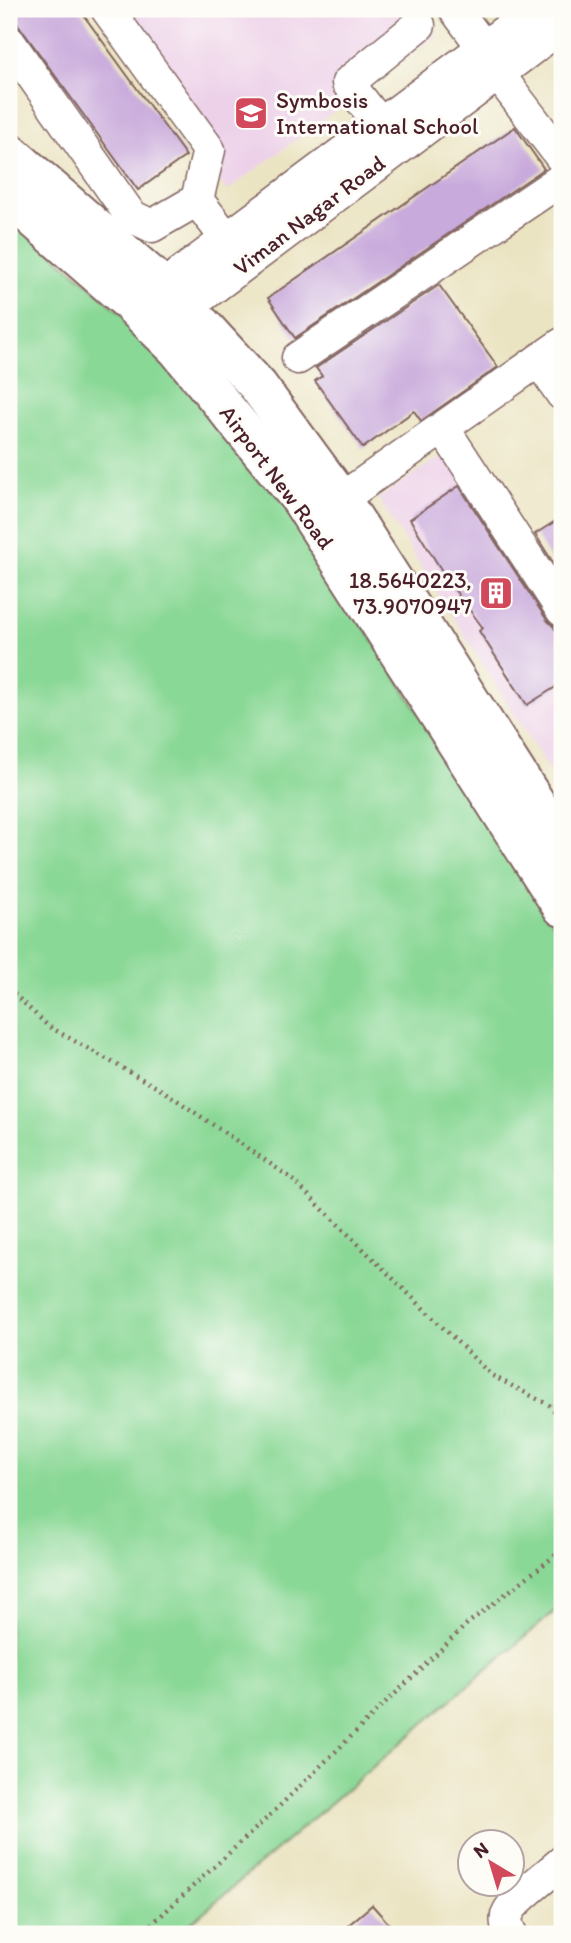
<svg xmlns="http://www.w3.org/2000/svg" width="571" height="1943" font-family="Itim,sans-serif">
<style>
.built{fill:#edd1e9}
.green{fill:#8ad896;stroke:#6a7c60;stroke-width:2}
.building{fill:#c9aadc}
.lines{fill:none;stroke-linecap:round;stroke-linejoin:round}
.minor-casing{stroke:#826460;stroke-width:35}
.major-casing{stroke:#826460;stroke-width:42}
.path{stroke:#826460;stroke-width:4.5;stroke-dasharray:2 5;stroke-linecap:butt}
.minor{stroke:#fff;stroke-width:32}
.major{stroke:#fff;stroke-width:38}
.labels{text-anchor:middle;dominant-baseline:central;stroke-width:6;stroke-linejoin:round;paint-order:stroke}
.poi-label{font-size:23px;fill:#4a1f2b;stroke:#fdfcf7;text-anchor:start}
.street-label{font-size:23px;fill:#4a1f2b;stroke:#fdfcf7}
</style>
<rect width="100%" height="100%" fill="#fdfcf7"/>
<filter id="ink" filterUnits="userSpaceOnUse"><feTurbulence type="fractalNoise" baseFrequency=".0143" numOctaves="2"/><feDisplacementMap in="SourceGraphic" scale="14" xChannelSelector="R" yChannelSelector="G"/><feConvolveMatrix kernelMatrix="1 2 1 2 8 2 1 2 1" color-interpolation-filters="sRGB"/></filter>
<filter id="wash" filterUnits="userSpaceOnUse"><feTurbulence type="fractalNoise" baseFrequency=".00686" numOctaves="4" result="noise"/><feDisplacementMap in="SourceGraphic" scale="28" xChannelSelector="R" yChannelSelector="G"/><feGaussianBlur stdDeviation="1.57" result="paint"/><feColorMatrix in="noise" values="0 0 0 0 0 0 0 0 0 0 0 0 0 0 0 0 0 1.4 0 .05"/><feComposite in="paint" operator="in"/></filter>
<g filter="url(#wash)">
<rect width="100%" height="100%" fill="#ebe4c3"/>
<g class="built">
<path d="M 93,9 L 419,9 L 438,34 L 227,191 Z"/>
<path d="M 461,443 L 562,601 L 562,790 L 378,498 Z"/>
</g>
<path class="green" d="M 9,215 L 174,359 L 265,471 L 562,937 L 562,1605 L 178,1934 L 9,1934 Z"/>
<g id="blocks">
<g class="building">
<path d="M 9,9 L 79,9 L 186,156 L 138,190 L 9,12 Z"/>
<path d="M 515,127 L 544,169 L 295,338 L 268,298 Z"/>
<path d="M 439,285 L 498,367 L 421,421 L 414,411 L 363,448 L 315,381 L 322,376 L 316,368 Z"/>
<path d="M 459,486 L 547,620 L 553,626 L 562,640 L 562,683 L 527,705 L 479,631 L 483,628 L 448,581 L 410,519 Z"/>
<path d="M 562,517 L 562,570 L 559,572 L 535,534 Z"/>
<path d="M 372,1905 L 398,1934 L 338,1934 Z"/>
</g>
</g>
</g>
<g filter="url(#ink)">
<use href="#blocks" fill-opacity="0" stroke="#826460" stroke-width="2"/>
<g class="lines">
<g class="minor-casing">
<g id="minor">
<path d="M 107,9 L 209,150 L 197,200 L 227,239"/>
<path d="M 455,9 L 483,47"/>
<path d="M 9,42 L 131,216 L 152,226 L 197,200"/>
<path d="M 498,74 L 562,158"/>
<path d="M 380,124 L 348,83 L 419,25"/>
<path d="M 145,300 L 535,9"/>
<path d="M 166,323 L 562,26"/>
<path d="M 298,358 L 562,179"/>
<path d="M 539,360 L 562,394"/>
<path d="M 443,428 L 562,610"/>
<path d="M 341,499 L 562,344"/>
<path d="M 511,1934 C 507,1928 505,1919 508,1913 C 513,1900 550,1873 562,1862"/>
</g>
</g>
<g class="major-casing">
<g id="major">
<path d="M 9,152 L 150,275 L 203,326 L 258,386 L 341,499 L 562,844"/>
<path d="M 9,197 L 127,300 L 177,349 L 300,499 L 562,907"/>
</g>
</g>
<g class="path">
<path d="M 9,989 L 48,1026 L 165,1092 L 291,1178 L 491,1375 L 549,1405 L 562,1419"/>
<path d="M 141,1934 L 266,1819 L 467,1624 L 562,1550"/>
</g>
<use href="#minor" class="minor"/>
<use href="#major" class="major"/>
</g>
</g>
<defs>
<g id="school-square" transform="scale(1.75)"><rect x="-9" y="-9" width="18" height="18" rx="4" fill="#d1495b" stroke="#fdfcf7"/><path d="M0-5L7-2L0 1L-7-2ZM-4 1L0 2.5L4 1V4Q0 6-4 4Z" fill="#fff"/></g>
<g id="building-square" transform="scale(1.75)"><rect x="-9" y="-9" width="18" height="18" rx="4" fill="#d1495b" stroke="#fdfcf7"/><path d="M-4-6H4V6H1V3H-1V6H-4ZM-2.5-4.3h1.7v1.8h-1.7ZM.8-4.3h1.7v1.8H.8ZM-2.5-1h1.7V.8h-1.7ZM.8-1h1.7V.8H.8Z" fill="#fff"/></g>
</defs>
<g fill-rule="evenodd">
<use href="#school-square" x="251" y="113"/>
<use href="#building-square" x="496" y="593"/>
</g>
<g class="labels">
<g class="poi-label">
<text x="276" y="100">Symbosis<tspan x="276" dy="26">International School</tspan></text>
<text x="472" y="580" text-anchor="end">18.5640223,<tspan x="472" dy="26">73.9070947</tspan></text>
</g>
<g class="street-label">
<text transform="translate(309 215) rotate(-37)">Viman Nagar Road</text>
<text transform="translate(277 477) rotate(53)">Airport New Road</text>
</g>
</g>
<rect width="571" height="1943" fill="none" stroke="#fdfcf7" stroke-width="35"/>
<g transform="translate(491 1863) rotate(322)"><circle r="33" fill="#fdfcf7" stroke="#b5a4a5" stroke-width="2"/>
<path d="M0-5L12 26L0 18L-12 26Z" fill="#d1495b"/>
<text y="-10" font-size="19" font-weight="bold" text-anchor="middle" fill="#4a1f2b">N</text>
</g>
</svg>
